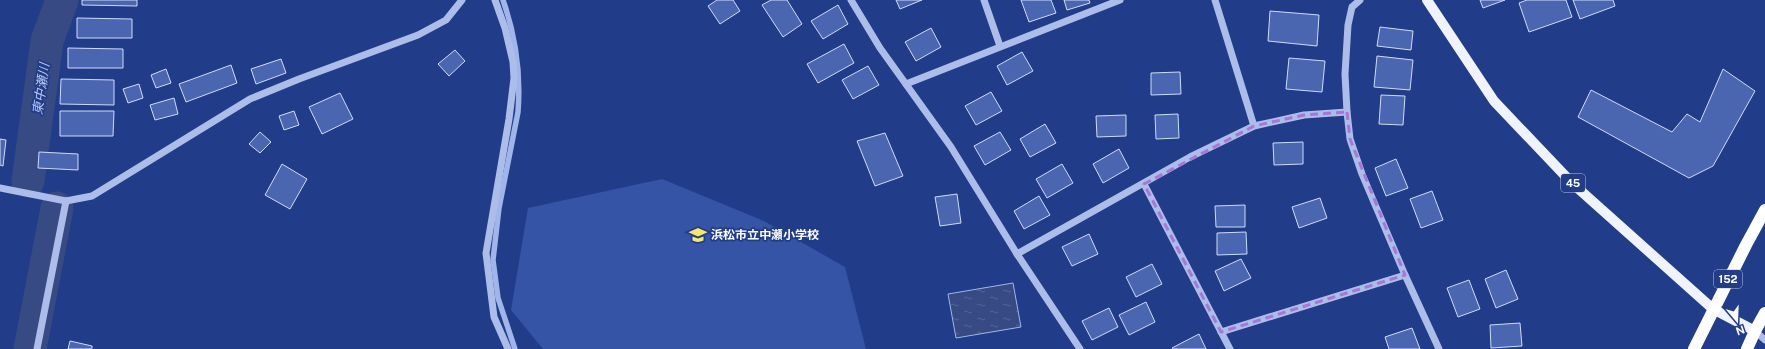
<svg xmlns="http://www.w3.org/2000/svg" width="1765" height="349" font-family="'Public Sans','Noto Sans JP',sans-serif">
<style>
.pitch{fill:#3554a5}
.water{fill:url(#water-ripples);stroke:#a0b6eb}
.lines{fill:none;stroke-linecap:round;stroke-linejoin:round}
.stream{stroke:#a0b6eb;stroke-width:5.5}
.river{stroke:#374a83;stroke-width:33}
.building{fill:#4a66b0;stroke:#d1dbf7}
.minor{stroke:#acbdea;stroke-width:7}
.major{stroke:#f0f3fe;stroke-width:10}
.highway{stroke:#fff;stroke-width:12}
.marked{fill:none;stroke:#a976d5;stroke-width:3;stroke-dasharray:8 5;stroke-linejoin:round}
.labels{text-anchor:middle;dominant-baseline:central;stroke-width:3.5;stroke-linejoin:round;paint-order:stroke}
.shield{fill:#213c88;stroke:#bcc4db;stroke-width:1}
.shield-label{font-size:11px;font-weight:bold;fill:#fff}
.poi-label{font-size:12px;font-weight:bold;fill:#fff;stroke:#213c88;text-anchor:start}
.water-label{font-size:13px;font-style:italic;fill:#b8c8f1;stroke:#213c88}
</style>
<defs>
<pattern id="water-ripples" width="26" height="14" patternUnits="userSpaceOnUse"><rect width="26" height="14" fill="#374a83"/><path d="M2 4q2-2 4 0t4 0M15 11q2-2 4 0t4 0" fill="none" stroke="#556596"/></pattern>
</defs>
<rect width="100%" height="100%" fill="#213c88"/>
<path class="pitch" d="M 662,179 L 764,221 L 845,267 L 866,349 L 543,349 L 511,310 L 528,208 Z"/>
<path class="water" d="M 1013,283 L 1021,327 L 956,338 L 948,294 Z"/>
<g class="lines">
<path class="stream" d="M 503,0 C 516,37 521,73 518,112 L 499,208 L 493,260 L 498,298 L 515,349"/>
<g class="river">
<path d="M 28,181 L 47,41 L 62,0"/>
<path d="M 30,349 L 57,208"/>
</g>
</g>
<g class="building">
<path d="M 82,0 L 137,0 L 137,6 L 82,5 Z"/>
<path d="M 717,0 L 733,0 L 740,11 L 720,24 L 708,6 Z"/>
<path d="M 771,0 L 787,0 L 802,24 L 783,37 L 762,5 Z"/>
<path d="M 896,0 L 922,0 L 900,9 Z"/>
<path d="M 1021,0 L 1051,0 L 1056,13 L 1029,22 Z"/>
<path d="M 1064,0 L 1089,0 L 1090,3 L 1067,10 Z"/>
<path d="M 1480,0 L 1505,0 L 1483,8 Z"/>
<path d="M 1527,0 L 1566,0 L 1572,17 L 1529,32 L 1519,3 Z"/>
<path d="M 1573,0 L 1613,0 L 1615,6 L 1580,19 Z"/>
<path d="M 838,5 L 848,24 L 823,39 L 811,21 Z"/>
<path d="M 1270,11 L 1319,15 L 1317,46 L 1268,41 Z"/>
<path d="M 77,18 L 132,19 L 132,38 L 77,38 Z"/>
<path d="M 1380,27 L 1413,31 L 1411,50 L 1377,46 Z"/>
<path d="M 931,28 L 941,47 L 916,61 L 905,42 Z"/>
<path d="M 844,44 L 854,63 L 818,83 L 807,64 Z"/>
<path d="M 68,48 L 123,49 L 123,68 L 68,68 Z"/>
<path d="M 455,50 L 465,61 L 449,76 L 438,64 Z"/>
<path d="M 1022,52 L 1033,71 L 1007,85 L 997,66 Z"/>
<path d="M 1377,56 L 1413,60 L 1410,90 L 1374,87 Z"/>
<path d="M 1289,58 L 1325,61 L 1322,92 L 1286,89 Z"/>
<path d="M 281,59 L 286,73 L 256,84 L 251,69 Z"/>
<path d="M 231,65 L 237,83 L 186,102 L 179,84 Z"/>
<path d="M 868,66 L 879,85 L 853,99 L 842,80 Z"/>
<path d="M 166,69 L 171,83 L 156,88 L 151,75 Z"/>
<path d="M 1723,69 L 1755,91 L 1713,166 L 1689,178 L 1578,117 L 1591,90 L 1672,132 L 1687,114 L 1700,122 Z"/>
<path d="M 1180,72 L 1181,94 L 1151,95 L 1151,73 Z"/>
<path d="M 61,79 L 114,80 L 114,105 L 60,104 Z"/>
<path d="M 139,84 L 143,98 L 128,103 L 123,89 Z"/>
<path d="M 991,92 L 1002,111 L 976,125 L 965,106 Z"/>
<path d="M 340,93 L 353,119 L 322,134 L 309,107 Z"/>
<path d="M 1381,95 L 1405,96 L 1403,125 L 1379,124 Z"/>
<path d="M 174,98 L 178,114 L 155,120 L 150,105 Z"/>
<path d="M 60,111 L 114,111 L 113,136 L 60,136 Z"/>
<path d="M 294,111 L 299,125 L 284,130 L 279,116 Z"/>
<path d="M 1178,114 L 1179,138 L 1156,139 L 1155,115 Z"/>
<path d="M 1126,115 L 1126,136 L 1097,137 L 1096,116 Z"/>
<path d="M 1045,124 L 1056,143 L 1030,157 L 1020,139 Z"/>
<path d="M 260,132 L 271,142 L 260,153 L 249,144 Z"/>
<path d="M 1000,132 L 1011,150 L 985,165 L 974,146 Z"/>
<path d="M 885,133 L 903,176 L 875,186 L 857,141 Z"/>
<path d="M 0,139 L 6,140 L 3,166 L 0,165 Z"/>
<path d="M 1303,142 L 1303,164 L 1274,165 L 1273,143 Z"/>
<path d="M 1119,149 L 1129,168 L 1103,183 L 1093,164 Z"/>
<path d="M 39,152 L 78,154 L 78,170 L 38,168 Z"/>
<path d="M 1396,159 L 1408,188 L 1386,196 L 1375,168 Z"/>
<path d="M 282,164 L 307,179 L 290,209 L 265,195 Z"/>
<path d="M 1062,164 L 1073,183 L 1047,198 L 1036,179 Z"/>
<path d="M 1432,191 L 1443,220 L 1421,228 L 1410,199 Z"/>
<path d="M 957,194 L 961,223 L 940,226 L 935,197 Z"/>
<path d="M 1039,196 L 1050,215 L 1024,229 L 1014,211 Z"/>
<path d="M 1320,198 L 1327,218 L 1299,228 L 1292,207 Z"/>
<path d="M 1245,205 L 1245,227 L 1216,227 L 1215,206 Z"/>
<path d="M 1246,232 L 1247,254 L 1217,255 L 1217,233 Z"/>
<path d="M 1089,234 L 1098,254 L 1072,266 L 1062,247 Z"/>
<path d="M 1241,259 L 1251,278 L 1224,291 L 1215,271 Z"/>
<path d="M 1152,264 L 1162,284 L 1136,297 L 1126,277 Z"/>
<path d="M 1506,270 L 1518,299 L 1496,308 L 1485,279 Z"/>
<path d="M 1469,280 L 1480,309 L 1458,317 L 1447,288 Z"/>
<path d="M 1146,302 L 1155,322 L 1129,335 L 1119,315 Z"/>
<path d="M 1109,308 L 1118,327 L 1092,340 L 1082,321 Z"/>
<path d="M 1520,323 L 1522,346 L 1491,348 L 1490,325 Z"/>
<path d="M 1412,328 L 1420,349 L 1389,349 L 1385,337 Z"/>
<path d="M 1199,334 L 1206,349 L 1173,349 L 1172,348 Z"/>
<path d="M 70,341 L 92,346 L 92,349 L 68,349 Z"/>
</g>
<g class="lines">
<g class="minor">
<path d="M 495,0 L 505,28 L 513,62 L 514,78 L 509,119 L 486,253 L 494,317 L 508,349"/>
<path d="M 851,0 L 880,48 L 951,147 L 1017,254 L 1080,349"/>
<path d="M 984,0 L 1000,46"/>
<path d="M 1215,0 L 1254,126"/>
<path d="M 1360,0 L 1352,7 L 1348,25 L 1345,74 L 1347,112 L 1350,139 L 1362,174 L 1405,275 L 1439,349"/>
<path d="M 906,84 L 1120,0"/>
<path d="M 1144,184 L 1230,349"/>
<path d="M 0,188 L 66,201 L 92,196 L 250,99 L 299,79 L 418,35 L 446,20 L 462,0"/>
<path d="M 1017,254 L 1190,157 L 1254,126 L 1304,115 L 1347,112"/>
<path d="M 1755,331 L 1765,340"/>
<path d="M 1221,332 L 1405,275"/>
<path d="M 37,349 L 66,201"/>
</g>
<path class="major" d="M 1427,0 L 1494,101 L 1572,183 L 1713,309 L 1755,331"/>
<g class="highway">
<path d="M 1694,349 L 1746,245 L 1765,210"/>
<path d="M 1747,349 L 1755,331 L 1765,313"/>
</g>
</g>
<path class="marked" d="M 1347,112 L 1350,139 L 1405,275 L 1221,332 L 1144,184 L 1254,126 L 1304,115 Z"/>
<defs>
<g id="school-bare" transform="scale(1.38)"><path d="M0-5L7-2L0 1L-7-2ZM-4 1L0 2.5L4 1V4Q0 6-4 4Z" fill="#f6e76e" stroke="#213c88" stroke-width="2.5" paint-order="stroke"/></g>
</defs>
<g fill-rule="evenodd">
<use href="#school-bare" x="698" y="235"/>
</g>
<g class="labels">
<g class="shield">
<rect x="1561" y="174" width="24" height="18" rx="3"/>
<rect x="1714" y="270" width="28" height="18" rx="3"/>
</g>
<g class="shield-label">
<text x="1573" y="183">45</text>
<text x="1728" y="279">152</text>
</g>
<g class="poi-label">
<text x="711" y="235">浜松市立中瀬小学校</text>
</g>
<g class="water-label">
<text transform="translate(41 89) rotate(-82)">東中瀬川</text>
</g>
</g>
<g transform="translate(1737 321) rotate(161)" stroke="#213c88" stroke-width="3" paint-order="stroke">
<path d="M0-3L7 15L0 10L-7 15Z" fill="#ffffff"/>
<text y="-6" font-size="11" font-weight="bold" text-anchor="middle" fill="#ffffff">N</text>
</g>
</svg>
